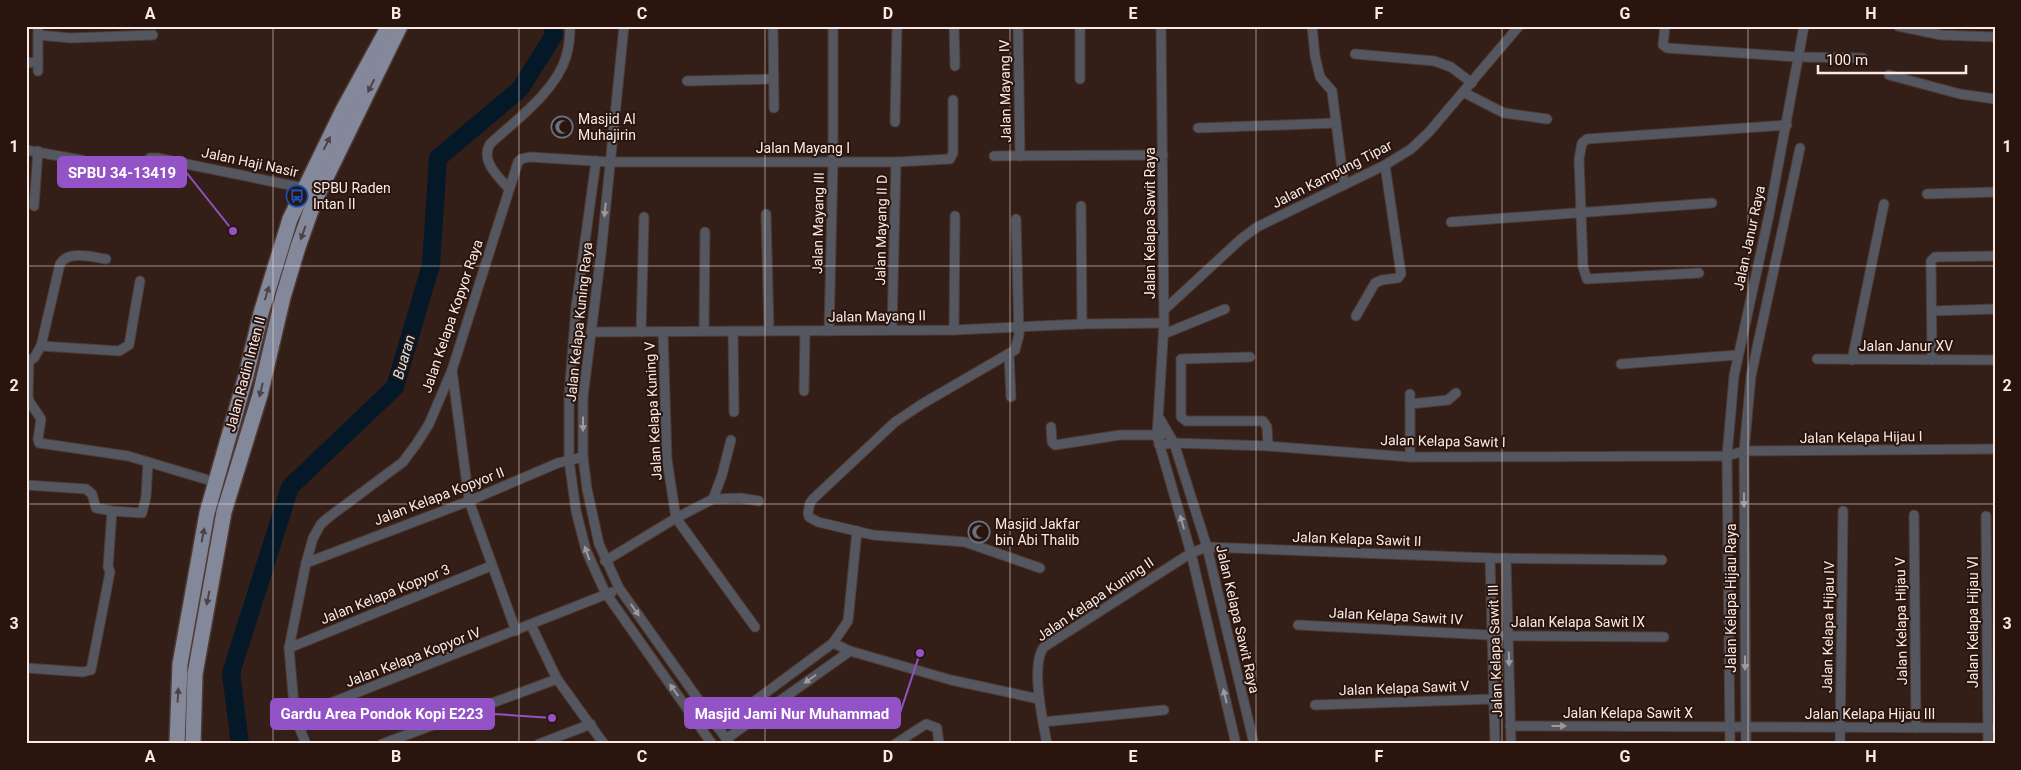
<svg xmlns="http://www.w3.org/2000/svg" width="2021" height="770" font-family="Roboto,sans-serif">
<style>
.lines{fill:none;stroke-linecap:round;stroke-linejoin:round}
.river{stroke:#041828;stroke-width:18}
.minor-casing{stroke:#4f3b34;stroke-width:11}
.primary-casing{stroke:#4f3b34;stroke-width:18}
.minor{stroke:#545660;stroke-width:9}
.primary{stroke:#83889b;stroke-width:15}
.oneway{fill:#4d4346}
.oneway2{fill:#9e999c}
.grid{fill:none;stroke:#f9eae5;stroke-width:1;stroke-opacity:0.55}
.labels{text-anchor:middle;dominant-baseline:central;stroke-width:4;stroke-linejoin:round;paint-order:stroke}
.street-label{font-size:14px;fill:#f9eae5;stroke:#29150e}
.poi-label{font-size:14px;fill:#f9eae5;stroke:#29150e;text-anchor:start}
.water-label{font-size:15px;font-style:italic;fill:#d3e4f3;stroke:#29150e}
.leader{fill:none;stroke:#9452c7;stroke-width:2}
.callout-dot{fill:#9452c7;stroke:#29150e;stroke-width:2}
.callout{fill:#9452c7;stroke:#9452c7;stroke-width:2}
.callout-label{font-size:15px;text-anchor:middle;font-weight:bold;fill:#fff}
.neatline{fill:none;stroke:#f9eae5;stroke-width:2}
.grid-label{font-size:16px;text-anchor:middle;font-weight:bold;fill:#f9eae5}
</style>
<rect width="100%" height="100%" fill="#331f17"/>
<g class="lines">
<path class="river" d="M 240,744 L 231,673 L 290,487 L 395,387 L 431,265 L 438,158 L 520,89 L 554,35 L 552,26"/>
<g class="minor-casing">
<g id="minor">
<path d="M 38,26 L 38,71"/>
<path d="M 624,26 L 601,254 L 583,397 L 583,457 L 587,489 L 599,544 L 619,588 L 730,744"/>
<path d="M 773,26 L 774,108"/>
<path d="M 954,26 L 955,66"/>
<path d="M 1018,26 L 1020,156"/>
<path d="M 1080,26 L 1080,79"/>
<path d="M 1161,26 L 1164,323 L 1157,436 L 1191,553 L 1236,744"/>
<path d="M 1312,26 L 1315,56 L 1320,77 L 1332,91 L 1344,185"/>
<path d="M 1665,26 L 1663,45 L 1667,48 L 1798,57 L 1863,58"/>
<path d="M 1898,26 L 1941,35 L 1995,37"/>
<path d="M 38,35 L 71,38 L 153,35"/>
<path d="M 1355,54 L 1434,61 L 1451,67 L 1472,83"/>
<path d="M 26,63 L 38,62"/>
<path d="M 1889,75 L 1960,94 L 1995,99"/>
<path d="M 687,81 L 773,79"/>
<path d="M 1463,92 L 1504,113 L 1547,119"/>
<path d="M 895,122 L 897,26"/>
<path d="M 1198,128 L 1336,123"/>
<path d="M 26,150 L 81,160 L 131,176 L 142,175 L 150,158 L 157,158 L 304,188"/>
<path d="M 994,156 L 1163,155"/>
<path d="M 596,161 L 576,307 L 569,396 L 569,460 L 576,511 L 586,550 L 605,592 L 712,744"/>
<path d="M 509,189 C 498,176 480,161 490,144 C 515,121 556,91 566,57 C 569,47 570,36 570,26"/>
<path d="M 1927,194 L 1995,192"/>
<path d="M 34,206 L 38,151"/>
<path d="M 1081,206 L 1082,324"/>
<path d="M 766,214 L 769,330"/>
<path d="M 1016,219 L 1019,335 L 1015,350 L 922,404 L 895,422 L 813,499 L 810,503 L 808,513 L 809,517 L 818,522 L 873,535 L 965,542 L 1040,568"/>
<path d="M 1451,222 L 1712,203"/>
<path d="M 1699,273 L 1587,279 L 1583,267 L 1579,159 L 1582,143 L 1587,139 L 1787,125"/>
<path d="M 1164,310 L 1241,239 L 1257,227 L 1385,165 L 1411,149 L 1429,132 L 1519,26"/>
<path d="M 1932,311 L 1995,309"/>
<path d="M 1356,316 L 1375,283 L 1382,280 L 1398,278 L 1401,274 L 1385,165"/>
<path d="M 892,329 L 896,162"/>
<path d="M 704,330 L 705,232"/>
<path d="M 954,330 L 955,216"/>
<path d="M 733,331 L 734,412"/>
<path d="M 829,331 L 833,162 L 833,26"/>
<path d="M 591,332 L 954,330 L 1082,324 L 1164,323"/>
<path d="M 641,332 L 644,217"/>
<path d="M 663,332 L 667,460 L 676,518 L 755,627"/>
<path d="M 1164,334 L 1225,309"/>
<path d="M 41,346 L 119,351 L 129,345 L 140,281"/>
<path d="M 1009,355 L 1011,397"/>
<path d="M 1250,357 L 1181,359 L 1181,417 L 1186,421 L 1263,421 L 1267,427 L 1268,446"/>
<path d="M 1817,359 L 1995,360"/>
<path d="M 1852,360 L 1884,204"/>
<path d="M 1932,360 L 1931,261 L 1935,257 L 1995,256"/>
<path d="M 29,361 L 28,396 L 29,401 L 41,419 L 38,439 L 39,443 L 128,456 L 215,482"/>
<path d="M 26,362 L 34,358 L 41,346 L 60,264 C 68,250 92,257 106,259"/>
<path d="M 1621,364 L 1737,355"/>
<path d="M 452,370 L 469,501 L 516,631"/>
<path d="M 804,391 L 805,331"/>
<path d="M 1410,394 L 1410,457"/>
<path d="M 1410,404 L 1448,400 L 1456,393"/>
<path d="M 1160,419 L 1174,443 L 1207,547 L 1254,744"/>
<path d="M 1051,427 L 1052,442 L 1055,445 L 1120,435 L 1162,435"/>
<path d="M 1159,445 L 1174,443 L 1268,446 L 1410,457 L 1727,456 L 1744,451 L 1995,449"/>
<path d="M 26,485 L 86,489 L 92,494 L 96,508 L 112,511 L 142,513 L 146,497 L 148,462"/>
<path d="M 713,499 L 722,475 L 731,440"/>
<path d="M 1914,515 L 1916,728"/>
<path d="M 1986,516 L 1988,744"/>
<path d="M 1490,558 L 1495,744"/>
<path d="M 1506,558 L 1511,744"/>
<path d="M 605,561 L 676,518 L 713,499 L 740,498 L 759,501"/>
<path d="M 306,563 L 469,501 L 558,463 L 583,457"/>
<path d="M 531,625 L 557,679 L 604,744"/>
<path d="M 1298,625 L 1508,636 L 1664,637"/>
<path d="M 833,643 L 850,651 L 951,680 L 1039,699"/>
<path d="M 289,648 L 491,566"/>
<path d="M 26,668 L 83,672 L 91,670 L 110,572 L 108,567 L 112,511"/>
<path d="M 1315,705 L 1494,699"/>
<path d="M 295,717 L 612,592"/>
<path d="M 1043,722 L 1164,710"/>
<path d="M 1510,726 L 1995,728"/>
<path d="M 718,728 L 833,643 L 848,621 L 857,531"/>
<path d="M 726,739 L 850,651"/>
<path d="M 306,744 L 295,717 L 289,648 L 306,563 L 313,538 L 321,524 L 329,517 L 403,462 L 417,443 L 429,424 L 452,370 L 518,162 L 521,159 L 530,157 L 610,162 L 896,162 L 950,159 L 953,153 L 953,100"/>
<path d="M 382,744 L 557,679"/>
<path d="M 539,744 L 591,724"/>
<path d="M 895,744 L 926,724 L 937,728 L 939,744"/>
<path d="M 1047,744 C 1043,722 1030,664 1044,647 L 1191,553 L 1207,547 L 1490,558 L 1662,560"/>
<path d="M 1730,744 L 1727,456 L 1734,376 L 1769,215 L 1804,26"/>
<path d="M 1746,744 L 1744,451 L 1751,376 L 1800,148"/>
<path d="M 1840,744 L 1843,511"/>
</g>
</g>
<g class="primary-casing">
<g id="primary">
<path d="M 177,744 L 180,664 L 207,513 L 246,376 L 261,313 L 290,219 L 343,110 L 389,26"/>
<path d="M 193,744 L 195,674 L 224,512 L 260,395 L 283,297 L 298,247 L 314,202 L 400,26"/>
</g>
</g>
<use href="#minor" class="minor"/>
<use href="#primary" class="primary"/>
</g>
<defs><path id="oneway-solid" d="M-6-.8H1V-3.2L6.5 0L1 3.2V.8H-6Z" transform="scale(1.25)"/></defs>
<g class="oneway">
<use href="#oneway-solid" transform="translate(371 86) rotate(116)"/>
<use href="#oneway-solid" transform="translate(327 143) rotate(-63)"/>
<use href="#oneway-solid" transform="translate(303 233) rotate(110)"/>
<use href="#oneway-solid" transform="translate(267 293) rotate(-73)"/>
<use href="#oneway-solid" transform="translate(261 390) rotate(104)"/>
<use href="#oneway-solid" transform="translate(203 535) rotate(-79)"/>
<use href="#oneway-solid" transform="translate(208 598) rotate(101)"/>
<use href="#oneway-solid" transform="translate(178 695) rotate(-87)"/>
</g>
<g class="oneway2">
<use href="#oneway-solid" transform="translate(605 210) rotate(96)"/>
<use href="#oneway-solid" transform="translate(583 424) rotate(90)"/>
<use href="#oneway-solid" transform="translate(1744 500) rotate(90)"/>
<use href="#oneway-solid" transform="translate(1182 522) rotate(-106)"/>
<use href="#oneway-solid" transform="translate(587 553) rotate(-109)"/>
<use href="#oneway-solid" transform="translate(635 610) rotate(55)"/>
<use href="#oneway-solid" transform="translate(1509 659) rotate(88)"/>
<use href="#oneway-solid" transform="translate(1745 663) rotate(90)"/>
<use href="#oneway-solid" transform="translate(810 679) rotate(145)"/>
<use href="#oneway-solid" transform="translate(674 690) rotate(-125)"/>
<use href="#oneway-solid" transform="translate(1225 696) rotate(-103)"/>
<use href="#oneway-solid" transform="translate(1559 726)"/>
</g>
<path class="grid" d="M 273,26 L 273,744M 519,26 L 519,744M 765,26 L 765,744M 1010,26 L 1010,744M 1256,26 L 1256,744M 1502,26 L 1502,744M 1748,26 L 1748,744M 26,266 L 1995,266M 26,504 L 1995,504"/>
<defs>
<g id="mosque-ring" transform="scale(1.125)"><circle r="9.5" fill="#29150e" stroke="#6b7280" stroke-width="1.5"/><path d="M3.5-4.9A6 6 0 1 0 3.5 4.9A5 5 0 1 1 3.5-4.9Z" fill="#6b7280"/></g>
<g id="bus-ring" transform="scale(1.125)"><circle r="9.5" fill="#29150e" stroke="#1a4fb4" stroke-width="1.5"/><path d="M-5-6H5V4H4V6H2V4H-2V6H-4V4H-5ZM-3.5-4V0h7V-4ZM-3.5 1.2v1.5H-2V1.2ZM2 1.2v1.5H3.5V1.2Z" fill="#1a4fb4"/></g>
</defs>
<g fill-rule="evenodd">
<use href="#mosque-ring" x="562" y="127"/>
<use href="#bus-ring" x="297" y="196"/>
<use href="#mosque-ring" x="979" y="532"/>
</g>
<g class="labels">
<g class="street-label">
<text transform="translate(1005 91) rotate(-91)">Jalan Mayang IV</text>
<text x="803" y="148">Jalan Mayang I</text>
<text transform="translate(250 162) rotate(12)">Jalan Haji Nasir</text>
<text transform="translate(1332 174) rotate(-27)">Jalan Kampung Tipar</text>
<text transform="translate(818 223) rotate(-89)">Jalan Mayang III</text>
<text transform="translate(1150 223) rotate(-90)">Jalan Kelapa Sawit Raya</text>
<text transform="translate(881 230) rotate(-89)">Jalan Mayang II D</text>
<text transform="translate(1749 238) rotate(-78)">Jalan Janur Raya</text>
<text transform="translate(452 316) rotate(-71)">Jalan Kelapa Kopyor Raya</text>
<text transform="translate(877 316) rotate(-1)">Jalan Mayang II</text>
<text transform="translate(579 322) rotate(-84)">Jalan Kelapa Kuning Raya</text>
<text x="1906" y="346">Jalan Janur XV</text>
<text transform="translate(245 374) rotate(-75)">Jalan Radin Inten II</text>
<text transform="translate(653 411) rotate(-93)">Jalan Kelapa Kuning V</text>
<text transform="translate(1861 437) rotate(-1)">Jalan Kelapa Hijau I</text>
<text transform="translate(1443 441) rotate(1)">Jalan Kelapa Sawit I</text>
<text transform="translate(439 496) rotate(-21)">Jalan Kelapa Kopyor II</text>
<text transform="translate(1357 539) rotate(2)">Jalan Kelapa Sawit II</text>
<text transform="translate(385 594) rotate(-22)">Jalan Kelapa Kopyor 3</text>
<text transform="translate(1731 598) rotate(-90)">Jalan Kelapa Hijau Raya</text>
<text transform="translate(1095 599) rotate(-34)">Jalan Kelapa Kuning II</text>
<text transform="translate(1396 616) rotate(3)">Jalan Kelapa Sawit IV</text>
<text transform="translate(1238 619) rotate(77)">Jalan Kelapa Sawit Raya</text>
<text transform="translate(1901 621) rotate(-91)">Jalan Kelapa Hijau V</text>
<text x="1578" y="622">Jalan Kelapa Sawit IX</text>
<text transform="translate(1973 622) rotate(-90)">Jalan Kelapa Hijau VI</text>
<text transform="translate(1828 627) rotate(-89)">Jalan Kelapa Hijau IV</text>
<text transform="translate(1495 651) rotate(-92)">Jalan Kelapa Sawit III</text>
<text transform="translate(413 657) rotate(-21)">Jalan Kelapa Kopyor IV</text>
<text transform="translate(1404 688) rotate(-2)">Jalan Kelapa Sawit V</text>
<text x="1628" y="713">Jalan Kelapa Sawit X</text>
<text x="1870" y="714">Jalan Kelapa Hijau III</text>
</g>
<g class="poi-label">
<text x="578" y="119">Masjid Al<tspan x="578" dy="16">Muhajirin</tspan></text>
<text x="313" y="188">SPBU Raden<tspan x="313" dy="16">Intan II</tspan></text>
<text x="995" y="524">Masjid Jakfar<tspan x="995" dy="16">bin Abi Thalib</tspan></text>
</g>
<g class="water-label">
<text transform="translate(404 357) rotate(-74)">Buaran</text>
</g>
</g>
<path class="leader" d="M233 231L186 172M920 653L900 713M552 718L494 714"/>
<g class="callout-dot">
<circle cx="233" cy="231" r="5"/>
<circle cx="920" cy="653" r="5"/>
<circle cx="552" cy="718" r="5"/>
</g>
<g class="callout">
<rect x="58" y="157" width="128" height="30" rx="5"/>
<rect x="685" y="698" width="215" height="30" rx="5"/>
<rect x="271" y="699" width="223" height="30" rx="5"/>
</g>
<g class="callout-label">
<text x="122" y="178">SPBU 34-13419</text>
<text x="792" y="719">Masjid Jami Nur Muhammad</text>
<text x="382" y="719">Gardu Area Pondok Kopi E223</text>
</g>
<rect width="2021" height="770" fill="none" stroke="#29150e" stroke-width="55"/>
<path d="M1818 65v8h148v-8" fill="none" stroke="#f9eae5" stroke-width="2.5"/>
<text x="1826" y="65" font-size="15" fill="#f9eae5" stroke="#29150e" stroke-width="4" paint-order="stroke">100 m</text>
<rect x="28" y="28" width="1966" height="714" class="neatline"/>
<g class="grid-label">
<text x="150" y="19">A</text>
<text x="396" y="19">B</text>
<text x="642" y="19">C</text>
<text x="888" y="19">D</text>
<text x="1133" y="19">E</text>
<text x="1379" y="19">F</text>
<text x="1625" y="19">G</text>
<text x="1871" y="19">H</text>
<text x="14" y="152">1</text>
<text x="2007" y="152">1</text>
<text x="14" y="391">2</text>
<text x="2007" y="391">2</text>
<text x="14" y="629">3</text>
<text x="2007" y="629">3</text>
<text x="150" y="762">A</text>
<text x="396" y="762">B</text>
<text x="642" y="762">C</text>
<text x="888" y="762">D</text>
<text x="1133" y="762">E</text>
<text x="1379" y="762">F</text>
<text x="1625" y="762">G</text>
<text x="1871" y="762">H</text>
</g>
</svg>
